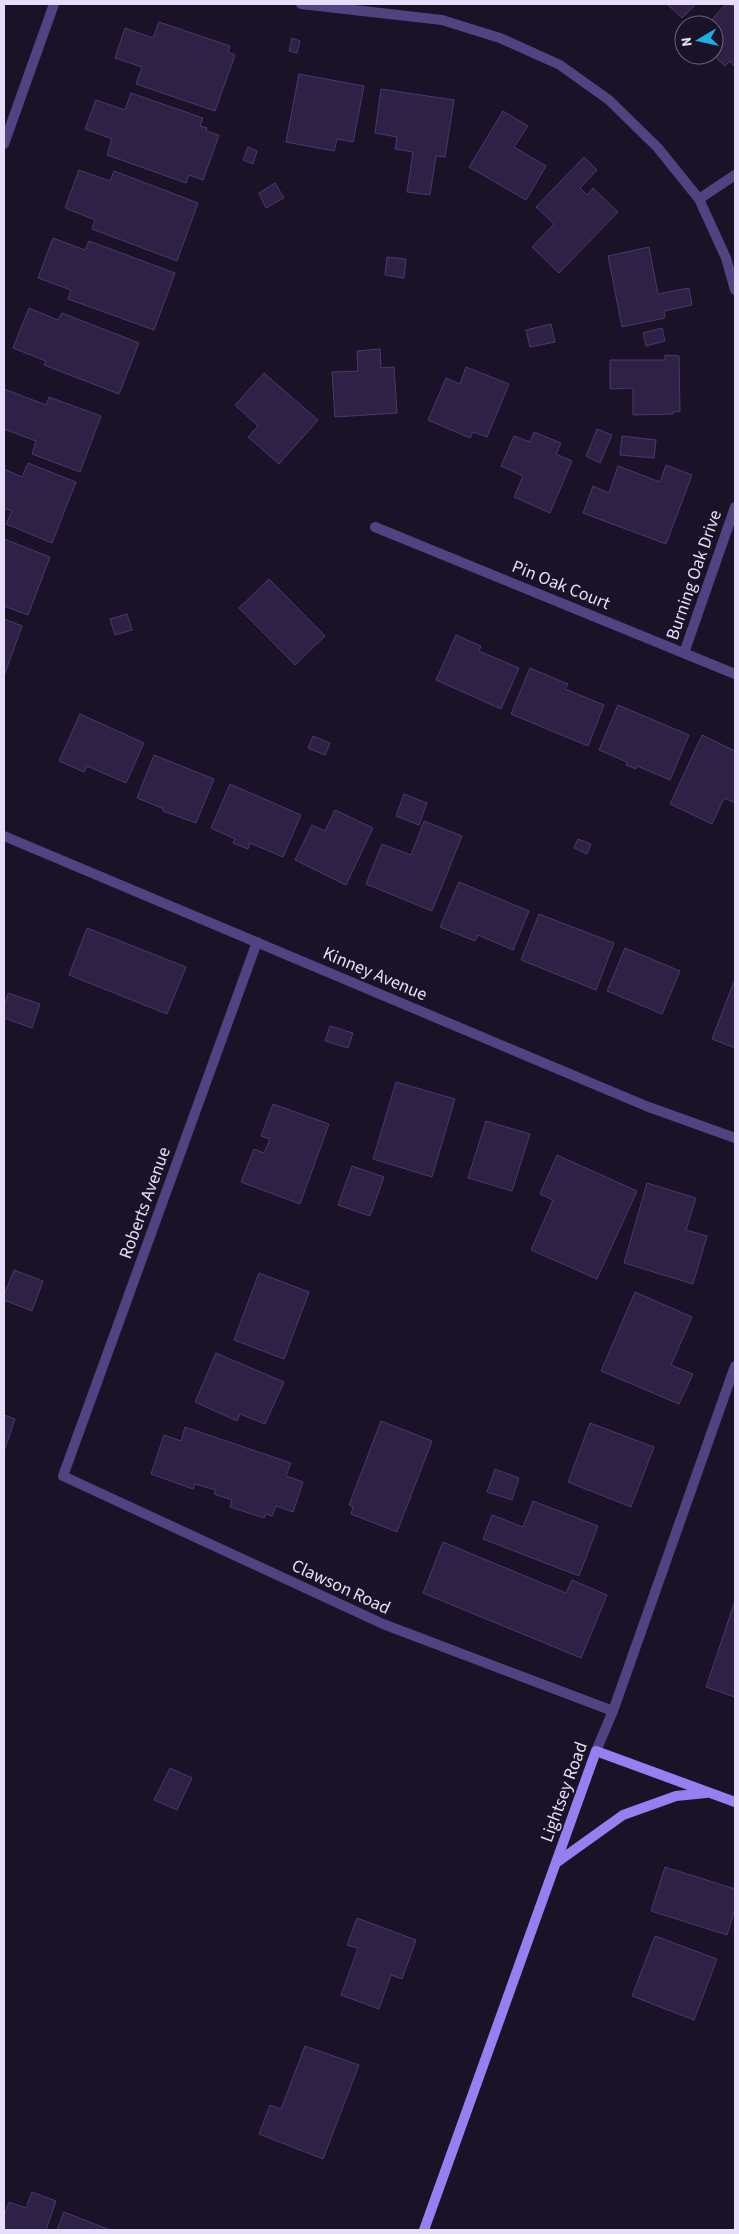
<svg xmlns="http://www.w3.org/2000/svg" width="739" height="2234" font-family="'Source Sans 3',sans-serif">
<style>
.building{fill:#2f2146;stroke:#4c3670}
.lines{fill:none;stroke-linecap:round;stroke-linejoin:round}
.street{stroke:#514381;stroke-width:10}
.secondary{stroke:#967ff1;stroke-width:10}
.labels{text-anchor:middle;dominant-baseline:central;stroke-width:4;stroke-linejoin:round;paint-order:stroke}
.street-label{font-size:18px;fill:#e6ddfb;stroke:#1a1327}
</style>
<rect width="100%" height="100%" fill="#1a1327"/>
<g class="building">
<path d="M 667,4 L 696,4 L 682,18 Z"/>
<path d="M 726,4 L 735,6 L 735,67 L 730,61 L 725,66 L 713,55 L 714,25 L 707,25 Z"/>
<path d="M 159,22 L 230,46 L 228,52 L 235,55 L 215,111 L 136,84 L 142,67 L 115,58 L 125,28 L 153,38 Z"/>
<path d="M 292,38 L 300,41 L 297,53 L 289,51 Z"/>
<path d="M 299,74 L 364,86 L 353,142 L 337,139 L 334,151 L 286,142 Z"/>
<path d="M 381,89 L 454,100 L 445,157 L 436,156 L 430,195 L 407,192 L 413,152 L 395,149 L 397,137 L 375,133 Z"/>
<path d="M 131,93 L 203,118 L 200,126 L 207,128 L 206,131 L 219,135 L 203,180 L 189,175 L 186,183 L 107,155 L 112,139 L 85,129 L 96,100 L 125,110 Z"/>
<path d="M 503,111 L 528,126 L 514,147 L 546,166 L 526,200 L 469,167 Z"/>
<path d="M 248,147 L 257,151 L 253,164 L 243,160 Z"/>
<path d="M 584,157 L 597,170 L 580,188 L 587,195 L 593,188 L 618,212 L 559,273 L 532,247 L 554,224 L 536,207 Z"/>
<path d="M 79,170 L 110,181 L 114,171 L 198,203 L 177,261 L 92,229 L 95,220 L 65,208 Z"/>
<path d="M 275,183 L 284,198 L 266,208 L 259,193 Z"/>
<path d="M 53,238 L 85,250 L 89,241 L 175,273 L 154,330 L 68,299 L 71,290 L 38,278 Z"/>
<path d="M 649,247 L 658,294 L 689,288 L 692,305 L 664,311 L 665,318 L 622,327 L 608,256 Z"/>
<path d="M 387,257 L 406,259 L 404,278 L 385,275 Z"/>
<path d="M 29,308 L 58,320 L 62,313 L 139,343 L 119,394 L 44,365 L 46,361 L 13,348 Z"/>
<path d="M 551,324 L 555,342 L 530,347 L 526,330 Z"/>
<path d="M 662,328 L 665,341 L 646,346 L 643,333 Z"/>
<path d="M 380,349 L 381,368 L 394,367 L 397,413 L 335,417 L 332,372 L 358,371 L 357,351 Z"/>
<path d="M 665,355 L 679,356 L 680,411 L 673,412 L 673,414 L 633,415 L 633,388 L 610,389 L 610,360 L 665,360 Z"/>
<path d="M 466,367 L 509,384 L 487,437 L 473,432 L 470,438 L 428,420 L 446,378 L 460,384 Z"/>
<path d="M 264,373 L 318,420 L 279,464 L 248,437 L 258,426 L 235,405 Z"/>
<path d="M 4,389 L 46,405 L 49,397 L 101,416 L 80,472 L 32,454 L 36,441 L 4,429 Z"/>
<path d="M 597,429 L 612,435 L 600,463 L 586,456 Z"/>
<path d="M 534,432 L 561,443 L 556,454 L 572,461 L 550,513 L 514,497 L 523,476 L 501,466 L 514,436 L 530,442 Z"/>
<path d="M 622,436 L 656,440 L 654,458 L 620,455 Z"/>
<path d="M 28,463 L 76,482 L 52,543 L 6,524 L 12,511 L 4,508 L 4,469 L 22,477 Z"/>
<path d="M 666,465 L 692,475 L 666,544 L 583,513 L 593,486 L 609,493 L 618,466 L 660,482 Z"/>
<path d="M 4,539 L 50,557 L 28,615 L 4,606 Z"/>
<path d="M 269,579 L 325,636 L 295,665 L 239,608 Z"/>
<path d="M 127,614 L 132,630 L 115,635 L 110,619 Z"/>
<path d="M 4,619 L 22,626 L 4,676 Z"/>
<path d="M 456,635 L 481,646 L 479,651 L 519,668 L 501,709 L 436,680 Z"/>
<path d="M 530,668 L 568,684 L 565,689 L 604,705 L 588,746 L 511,714 Z"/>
<path d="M 618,705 L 689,735 L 670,780 L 637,766 L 636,769 L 626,765 L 627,762 L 599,750 Z"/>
<path d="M 80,714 L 144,743 L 126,783 L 87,766 L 84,772 L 59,761 Z"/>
<path d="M 702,735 L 735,751 L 735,803 L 724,798 L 712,824 L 670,804 Z"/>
<path d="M 313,736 L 330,743 L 325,755 L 308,748 Z"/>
<path d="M 154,755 L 214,779 L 196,823 L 163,811 L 164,809 L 137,798 Z"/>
<path d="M 230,784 L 301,815 L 283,857 L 250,843 L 248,849 L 233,843 L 235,839 L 211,828 Z"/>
<path d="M 404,794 L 427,803 L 419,825 L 396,816 Z"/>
<path d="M 335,810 L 373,828 L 346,885 L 295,860 L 312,825 L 325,831 Z"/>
<path d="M 424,821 L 462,836 L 432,911 L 366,884 L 382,844 L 411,855 Z"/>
<path d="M 578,839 L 591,844 L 587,854 L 574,848 Z"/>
<path d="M 459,882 L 529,911 L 513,950 L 478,935 L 475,941 L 440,927 Z"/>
<path d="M 539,914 L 614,943 L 596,990 L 521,960 Z"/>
<path d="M 87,928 L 186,967 L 167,1014 L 69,975 Z"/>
<path d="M 625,948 L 680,971 L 662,1014 L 607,991 Z"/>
<path d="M 735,979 L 735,1048 L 712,1039 Z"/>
<path d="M 8,993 L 40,1004 L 32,1028 L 4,1018 L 4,1008 Z"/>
<path d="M 330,1026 L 353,1033 L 348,1048 L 325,1041 Z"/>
<path d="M 396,1082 L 455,1099 L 432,1177 L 373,1159 Z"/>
<path d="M 273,1104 L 329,1124 L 300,1204 L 241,1182 L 254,1149 L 264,1153 L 270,1139 L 261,1136 Z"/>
<path d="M 486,1121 L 530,1134 L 512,1191 L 468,1178 Z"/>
<path d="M 557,1155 L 637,1191 L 597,1279 L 531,1250 L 553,1200 L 540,1194 Z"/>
<path d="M 352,1166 L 384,1177 L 370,1216 L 338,1205 Z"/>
<path d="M 647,1183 L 696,1198 L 686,1230 L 707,1236 L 693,1284 L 624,1263 Z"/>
<path d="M 14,1270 L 43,1281 L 32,1311 L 4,1300 L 4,1295 Z"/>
<path d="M 259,1273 L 309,1292 L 284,1359 L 234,1340 Z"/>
<path d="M 635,1292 L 692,1317 L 671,1365 L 693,1374 L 679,1404 L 601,1371 Z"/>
<path d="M 216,1353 L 284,1382 L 265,1424 L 240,1414 L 237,1421 L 195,1402 Z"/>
<path d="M 4,1415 L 15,1419 L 4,1451 Z"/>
<path d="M 381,1421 L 432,1441 L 397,1532 L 351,1514 L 353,1507 L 349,1505 Z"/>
<path d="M 590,1423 L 654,1447 L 631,1507 L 568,1482 Z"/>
<path d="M 185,1427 L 291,1463 L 286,1476 L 303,1482 L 293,1512 L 276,1506 L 272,1516 L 266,1514 L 264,1518 L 230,1507 L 232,1500 L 214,1494 L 216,1490 L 195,1484 L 193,1489 L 151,1474 L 164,1435 L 181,1441 Z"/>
<path d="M 495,1469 L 519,1478 L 512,1500 L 487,1492 Z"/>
<path d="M 533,1501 L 598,1526 L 579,1576 L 483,1539 L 492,1515 L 523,1527 Z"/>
<path d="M 443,1542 L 566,1593 L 572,1580 L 607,1595 L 581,1658 L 423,1593 Z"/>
<path d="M 735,1601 L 735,1697 L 706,1687 Z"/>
<path d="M 170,1768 L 192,1778 L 177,1810 L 154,1800 Z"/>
<path d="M 665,1867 L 735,1889 L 735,1909 L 727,1935 L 651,1911 Z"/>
<path d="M 357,1918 L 416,1940 L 402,1979 L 391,1975 L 379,2009 L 341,1995 L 358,1948 L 347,1945 Z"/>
<path d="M 655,1936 L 717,1959 L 694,2020 L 632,1996 Z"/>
<path d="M 305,2046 L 359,2065 L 323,2159 L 259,2134 L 270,2105 L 281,2109 Z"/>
<path d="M 32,2192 L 56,2201 L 46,2230 L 4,2230 L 4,2216 L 9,2202 L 26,2208 Z"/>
<path d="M 64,2212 L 110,2230 L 57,2230 Z"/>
</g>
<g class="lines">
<g class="street">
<path d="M 301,4 L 442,20 L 500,38 L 560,65 L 609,100 L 658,148 L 699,199 L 726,258 L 735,290"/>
<path d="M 4,144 L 54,4"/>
<path d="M 699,199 L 735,175"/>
<path d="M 375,527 L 735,674"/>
<path d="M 684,653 L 735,507"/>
<path d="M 4,836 L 646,1106 L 735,1138"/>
<path d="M 257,942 L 63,1476 L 383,1624 L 613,1711"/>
<path d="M 596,1751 L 613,1711 L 735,1366"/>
</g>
<g class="secondary">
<path d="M 556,1863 L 623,1815 L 676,1796 L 706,1793"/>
<path d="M 424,2230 L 596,1751 L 735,1802"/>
</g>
</g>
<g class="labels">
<g class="street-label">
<text transform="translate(694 575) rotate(-71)">Burning Oak Drive</text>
<text transform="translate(561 585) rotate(22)">Pin Oak Court</text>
<text transform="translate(375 974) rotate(23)">Kinney Avenue</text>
<text transform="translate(145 1203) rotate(-70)">Roberts Avenue</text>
<text transform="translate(341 1587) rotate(25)">Clawson Road</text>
<text transform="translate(564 1792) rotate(-70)">Lightsey Road</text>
</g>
</g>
<rect width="739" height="2234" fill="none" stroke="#e6ddfb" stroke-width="10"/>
<g transform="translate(699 40) rotate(261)"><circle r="24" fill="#1a1327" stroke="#6c647c"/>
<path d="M0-4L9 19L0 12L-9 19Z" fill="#1eaee6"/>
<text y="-8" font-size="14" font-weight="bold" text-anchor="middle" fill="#e6ddfb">N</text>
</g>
</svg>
